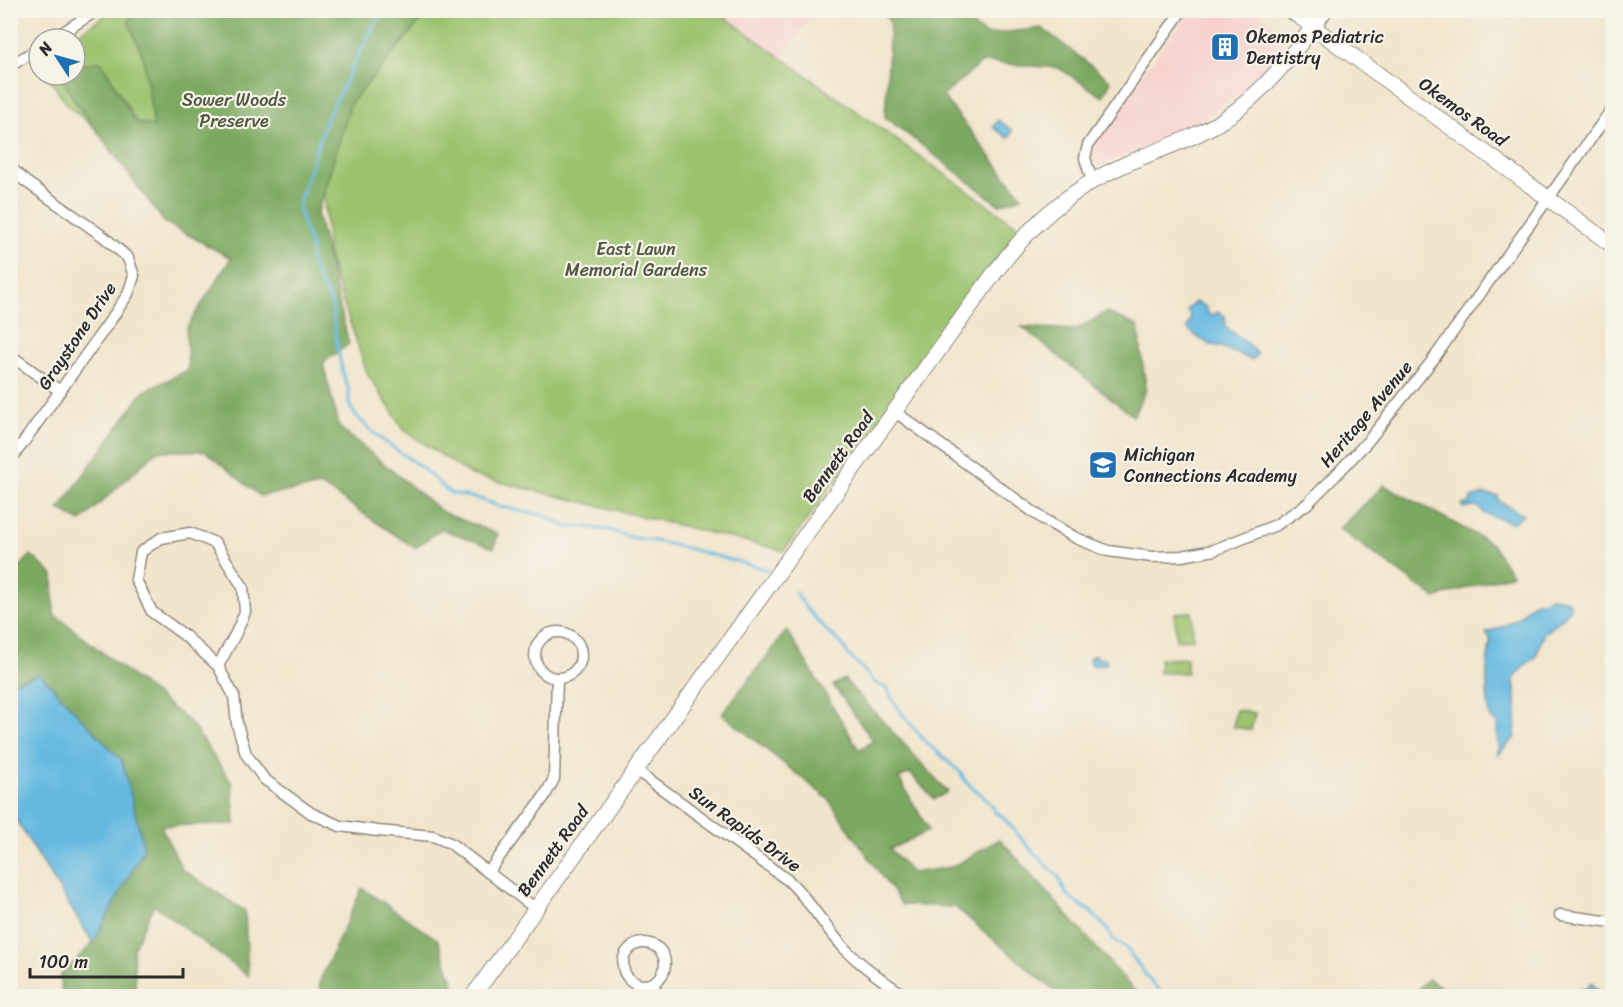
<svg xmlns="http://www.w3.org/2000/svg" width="1623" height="1007" font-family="Sriracha,sans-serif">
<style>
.built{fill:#f7d0cc}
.green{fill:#9bc36e;stroke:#63774c;stroke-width:1.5}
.forest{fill:#7ca961;stroke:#546a46;stroke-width:1.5}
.water{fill:#65b9e1;stroke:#487286;stroke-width:1.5}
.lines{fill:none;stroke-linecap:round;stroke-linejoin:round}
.stream{stroke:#65b9e1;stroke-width:3}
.street-casing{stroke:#8e887c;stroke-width:13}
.secondary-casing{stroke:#8e887c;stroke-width:17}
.street{stroke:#fff;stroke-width:10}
.secondary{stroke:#fff;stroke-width:15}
.labels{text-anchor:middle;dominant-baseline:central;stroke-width:4.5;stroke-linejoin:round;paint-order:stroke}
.poi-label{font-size:18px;fill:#2b2b2b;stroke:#f7f3e8;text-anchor:start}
.park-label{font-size:18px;fill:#4d593f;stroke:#f7f3e8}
.street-label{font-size:18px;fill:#2b2b2b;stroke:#f7f3e8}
</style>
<rect width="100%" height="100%" fill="#f7f3e8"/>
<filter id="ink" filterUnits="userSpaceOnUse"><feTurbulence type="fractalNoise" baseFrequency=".0167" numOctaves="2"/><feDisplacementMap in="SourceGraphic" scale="12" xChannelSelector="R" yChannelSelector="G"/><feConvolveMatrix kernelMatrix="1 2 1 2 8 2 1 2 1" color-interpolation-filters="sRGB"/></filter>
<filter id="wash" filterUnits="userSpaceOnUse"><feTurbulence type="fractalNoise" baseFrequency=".008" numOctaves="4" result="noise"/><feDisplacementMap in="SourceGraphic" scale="24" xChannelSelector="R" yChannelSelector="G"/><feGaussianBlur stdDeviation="1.35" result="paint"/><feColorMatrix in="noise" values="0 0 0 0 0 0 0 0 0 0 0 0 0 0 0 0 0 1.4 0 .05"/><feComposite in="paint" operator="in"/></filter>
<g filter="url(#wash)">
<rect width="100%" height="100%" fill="#f1e5cc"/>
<g class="built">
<path d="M 716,11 L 815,10 L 815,11 L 782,57 Z"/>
<path d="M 1189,11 L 1256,11 L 1282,31 L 1284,35 L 1284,44 L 1280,52 L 1257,78 L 1216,111 L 1170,136 L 1103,165 L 1094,163 L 1091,153 L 1103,130 Z"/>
</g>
<g class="green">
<path d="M 112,11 L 716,11 L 1020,228 L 784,551 L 471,475 L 404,430 L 367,373 L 328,257 L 322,166 L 240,245 L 68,106 L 47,75 L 75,75 L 75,39 L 69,39 Z"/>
<path d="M 1192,612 L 1193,639 L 1176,640 L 1175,613 Z"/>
<path d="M 1187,658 L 1187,673 L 1159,673 L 1160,659 Z"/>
<path d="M 1236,710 L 1255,713 L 1251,730 L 1233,727 Z"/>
</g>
<g class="forest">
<path d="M 143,11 L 429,11 L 351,103 L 317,214 L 349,344 L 323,363 L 339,427 L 444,513 L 498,534 L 494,548 L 441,529 L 415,548 L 322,486 L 260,496 L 205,451 L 157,451 L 80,522 L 59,509 L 143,392 L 188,370 L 186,329 L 231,258 L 164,222 L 74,100 L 60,75 L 75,75 L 75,66 L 101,61 L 136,122 L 154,127 L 143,57 L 128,20 Z"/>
<path d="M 881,11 L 952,11 L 986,35 L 1042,28 L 1111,81 L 1103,97 L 1059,68 L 982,62 L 943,96 L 1022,197 L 999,205 L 885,117 L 890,22 Z"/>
<path d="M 1106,312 L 1138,326 L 1146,389 L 1133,416 L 1022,327 L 1076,330 Z"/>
<path d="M 1384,485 L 1491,543 L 1512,574 L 1435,598 L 1339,529 Z"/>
<path d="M 31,555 L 53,575 L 54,614 L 191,723 L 232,783 L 235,824 L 161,826 L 182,869 L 245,911 L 248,976 L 154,905 L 133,949 L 136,996 L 62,996 L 60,976 L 93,943 L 40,674 L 11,683 L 10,577 Z"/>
<path d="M 787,630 L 859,750 L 873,741 L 833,685 L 844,679 L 948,792 L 934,799 L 910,773 L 899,778 L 929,831 L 890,849 L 912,873 L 952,867 L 1000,839 L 1139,996 L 1061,996 L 955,907 L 902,905 L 828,799 L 722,714 Z"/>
<path d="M 362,888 L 438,940 L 457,992 L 451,996 L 322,996 L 319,983 Z"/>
<path d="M 1428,979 L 1450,993 L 1450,996 L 1410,996 Z"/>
</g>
<g class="water">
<path d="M 998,120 L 1013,131 L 1008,138 L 993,127 Z"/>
<path d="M 1195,302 L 1205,306 L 1208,313 L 1212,316 L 1218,312 L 1225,316 L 1226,327 L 1248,344 L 1257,354 L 1252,360 L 1219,346 L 1211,345 L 1197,337 L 1187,328 L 1191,318 L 1187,310 Z"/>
<path d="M 1484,494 L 1498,496 L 1498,500 L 1523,515 L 1512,523 L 1483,513 L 1482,509 L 1474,506 L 1463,508 L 1462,505 L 1470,503 L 1471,498 Z"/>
<path d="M 1550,597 L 1565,599 L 1570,603 L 1570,607 L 1565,616 L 1543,634 L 1536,657 L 1525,665 L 1514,679 L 1517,710 L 1515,737 L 1498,755 L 1497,723 L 1490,718 C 1486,693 1485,666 1491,641 L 1486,633 C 1500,628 1510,624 1521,615 C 1526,612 1527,607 1532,604 C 1539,601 1544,602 1550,597 Z"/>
<path d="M 1095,655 L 1099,658 L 1105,658 L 1107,662 L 1106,664 L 1095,666 L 1090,664 L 1089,658 Z"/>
<path d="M 40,674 L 122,761 L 144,848 L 93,943 L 11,812 L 11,683 Z"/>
<path d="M 1591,984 L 1593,984 L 1593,986 L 1597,988 L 1596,996 L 1578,996 L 1576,993 L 1577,988 L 1586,989 Z"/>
</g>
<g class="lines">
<g class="stream">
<path d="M 385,10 L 376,21 L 325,122 L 299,203 L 299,211 L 311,248 L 311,261 L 317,277 L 332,305 L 337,346 L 344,378 L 349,390 L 349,404 L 354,413 L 366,426 L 381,439 L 421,467 L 450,493 L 480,499 L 503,508 L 509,508 L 523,512 L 544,515 L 567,527 L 578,526 L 608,530 L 634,538 L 655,541 L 682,547 L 769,570"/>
<path d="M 795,592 L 806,608 L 828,632 L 842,644 L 849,656 L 862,668 L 875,683 L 888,689 L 891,697 L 898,708 L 923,739 L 961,773 L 965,781 L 986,799 L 994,808 L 994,812 L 1001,815 L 1034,853 L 1059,877 L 1062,886 L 1066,893 L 1073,900 L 1090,911 L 1106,928 L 1113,939 L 1126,948 L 1151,982 L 1165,996"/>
</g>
</g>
</g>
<g filter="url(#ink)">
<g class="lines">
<g class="street-casing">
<g id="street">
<path d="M 53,39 L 97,10"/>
<path d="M 10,66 L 39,48"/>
<path d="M 10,167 L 25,181 L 104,237 L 128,258 L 134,276 L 128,294 L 110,321 L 10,461"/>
<path d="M 1092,181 L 1085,158 L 1088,145 L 1182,10"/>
<path d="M 10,355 L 60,391"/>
<path d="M 894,411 L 1043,519 L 1076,538 L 1108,551 L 1152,557 L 1182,556 L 1214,550 L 1276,525 L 1307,504 L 1334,477 L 1368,441 L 1432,361 L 1612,109"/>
<circle cx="558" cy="655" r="23"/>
<path d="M 218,666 L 236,633 L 245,612 L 243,587 L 215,543 L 190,533 L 161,538 L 141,552 L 136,580 L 152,612 L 184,635 L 218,666 L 234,696 L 237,724 L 246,754 L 264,779 L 311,813 L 340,826 L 378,831 L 433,836 L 450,843 L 536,909"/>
<path d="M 636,770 L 789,881 C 811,902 825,928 846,950 C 864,968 885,982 905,996"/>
<path d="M 488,872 L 544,797 L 554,779 L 557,678"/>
<path d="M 1560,915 L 1612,922"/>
<circle cx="644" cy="964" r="21"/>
<path d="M 651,984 L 661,996"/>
</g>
</g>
<g class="secondary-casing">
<g id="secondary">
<path d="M 1290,10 L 1612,245"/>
<path d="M 473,996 L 990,279 C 1029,226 1067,190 1128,163 C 1160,149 1193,139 1223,120 C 1265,92 1296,51 1325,10"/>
</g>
</g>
<use href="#street" class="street"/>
<use href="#secondary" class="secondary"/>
</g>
</g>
<defs>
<g id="building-square" transform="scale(1.5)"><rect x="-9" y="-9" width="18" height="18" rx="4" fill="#1f6fb2" stroke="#f7f3e8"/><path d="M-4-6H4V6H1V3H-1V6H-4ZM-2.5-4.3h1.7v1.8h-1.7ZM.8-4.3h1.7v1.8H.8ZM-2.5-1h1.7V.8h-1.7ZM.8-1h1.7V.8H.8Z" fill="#fff"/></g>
<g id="school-square" transform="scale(1.5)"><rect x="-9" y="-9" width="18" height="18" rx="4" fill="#1f6fb2" stroke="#f7f3e8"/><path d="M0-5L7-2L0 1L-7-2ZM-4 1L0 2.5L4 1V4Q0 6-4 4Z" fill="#fff"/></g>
</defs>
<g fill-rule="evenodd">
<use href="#building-square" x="1225" y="47"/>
<use href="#school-square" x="1103" y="465"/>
</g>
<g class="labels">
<g class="poi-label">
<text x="1246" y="37">Okemos Pediatric<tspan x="1246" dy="21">Dentistry</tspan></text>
<text x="1124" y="455">Michigan<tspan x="1124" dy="21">Connections Academy</tspan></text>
</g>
<g class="park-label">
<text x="234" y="100">Sower Woods<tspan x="234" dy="21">Preserve</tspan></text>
<text x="636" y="249">East Lawn<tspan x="636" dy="21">Memorial Gardens</tspan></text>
</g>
<g class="street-label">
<text transform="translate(1463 112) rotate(36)">Okemos Road</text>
<text transform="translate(77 336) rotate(-56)">Graystone Drive</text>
<text transform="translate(1366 414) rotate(-50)">Heritage Avenue</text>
<text transform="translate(838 457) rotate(-54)">Bennett Road</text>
<text transform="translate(745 829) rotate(36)">Sun Rapids Drive</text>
<text transform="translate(553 851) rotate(-54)">Bennett Road</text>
</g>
</g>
<rect width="1623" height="1007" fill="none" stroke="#f7f3e8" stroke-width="36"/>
<g transform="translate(57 57) rotate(306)"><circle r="28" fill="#f7f3e8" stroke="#a5a39c" stroke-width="1.5"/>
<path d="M0-4.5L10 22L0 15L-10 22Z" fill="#1f6fb2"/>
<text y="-9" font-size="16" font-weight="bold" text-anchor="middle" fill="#2b2b2b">N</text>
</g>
<path d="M30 968v9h153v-9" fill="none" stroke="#2b2b2b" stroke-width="3"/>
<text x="39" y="968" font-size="18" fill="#2b2b2b" stroke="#f7f3e8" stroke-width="4.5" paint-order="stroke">100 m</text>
</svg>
